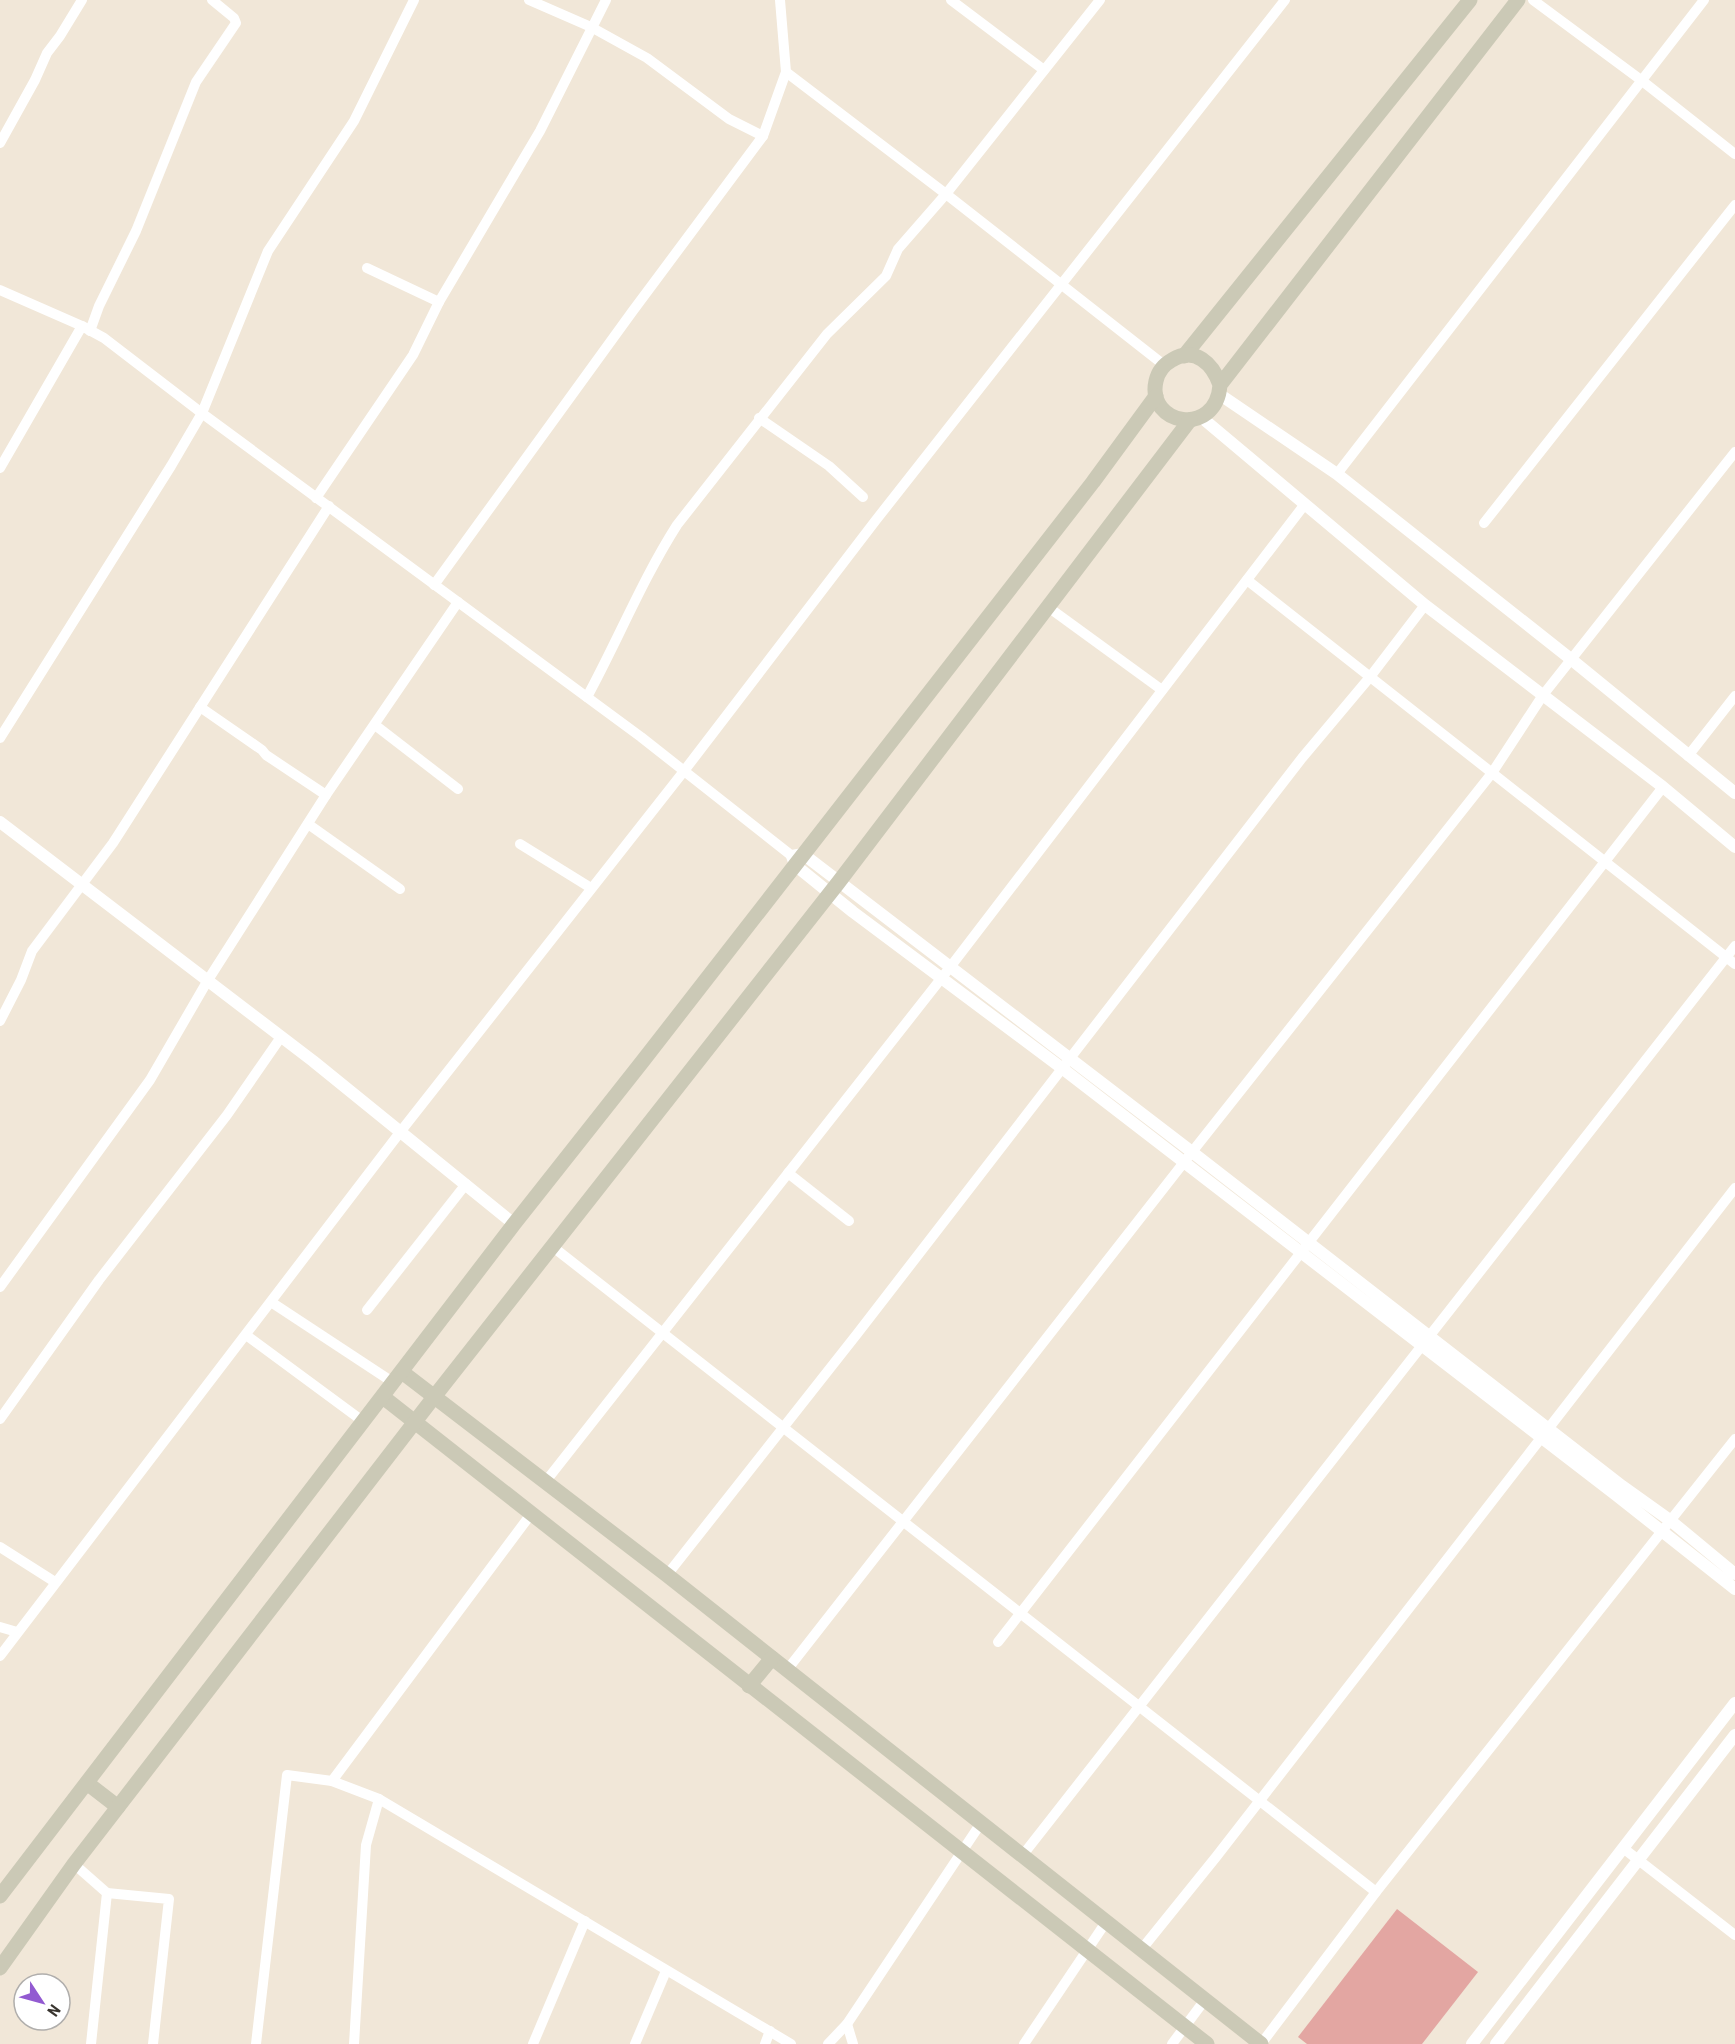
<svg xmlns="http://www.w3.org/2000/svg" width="1735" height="2044" font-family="'Roboto Condensed',sans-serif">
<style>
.green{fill:#e3a6a2}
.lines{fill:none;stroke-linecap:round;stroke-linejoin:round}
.minor{stroke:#fff;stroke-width:10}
.tertiary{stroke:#fff;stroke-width:12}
.secondary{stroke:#cbc9b6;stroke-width:15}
</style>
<rect width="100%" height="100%" fill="#f1e7d8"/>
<path class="green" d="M 1397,1909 L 1478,1972 L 1422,2044 L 1307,2044 L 1298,2037 Z"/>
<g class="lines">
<g class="minor">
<path d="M 529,0 L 591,27 L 647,58 L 729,119 L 763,136"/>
<path d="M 780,0 L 786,72 L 946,194 L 1164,365"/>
<path d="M 951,0 L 1044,70"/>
<path d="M 1533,0 L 1641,80 L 1735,154"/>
<path d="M 0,143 L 35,80 L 47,53 L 60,36 L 82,0"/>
<path d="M 367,268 L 439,302"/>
<path d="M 0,290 L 82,326 L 104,338 L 203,414 L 641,737 L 792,856"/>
<path d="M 90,331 L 99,306 L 136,231 L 196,82 L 236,23 L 234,18 L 212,0"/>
<path d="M 759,418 L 829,466 L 863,497"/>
<path d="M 0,468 L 82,326"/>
<path d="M 1337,474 L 1704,0"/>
<path d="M 316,498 L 413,355 L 439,302 L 540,131 L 606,0"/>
<path d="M 1484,523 L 1735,205"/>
<path d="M 1247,580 L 1735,964"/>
<path d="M 434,585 L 632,312 L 763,136 L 786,72"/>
<path d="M 1048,607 L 1162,690"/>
<path d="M 587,697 C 618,640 642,580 677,525 L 827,334 L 886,276 L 898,249 L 946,194 L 1100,0"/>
<path d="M 200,707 L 262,750 L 266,755 L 326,795"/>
<path d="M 375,725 L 458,789"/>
<path d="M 0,738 L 171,466 L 202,413 L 268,251 L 354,121 L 414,0"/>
<path d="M 1688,756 L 1735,696"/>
<path d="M 308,824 L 400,889"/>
<path d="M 520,844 L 591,888"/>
<path d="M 0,1021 L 21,980 L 32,951 L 113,843 L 329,506"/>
<path d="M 788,1173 L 849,1221"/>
<path d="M 553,1247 L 1376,1892"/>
<path d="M 0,1287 L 150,1080 L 208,980 L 326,795 L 458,602"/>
<path d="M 271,1302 L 394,1383"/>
<path d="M 367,1310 L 466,1184"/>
<path d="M 246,1335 L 364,1422"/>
<path d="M 0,1419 L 99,1280 L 227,1115 L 281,1037"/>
<path d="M 546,1481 L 951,966 L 1305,504"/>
<path d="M 531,1514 L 332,1781 L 379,1799 L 791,2044"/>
<path d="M 0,1547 L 55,1582"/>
<path d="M 667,1575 L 857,1334 L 1302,758 L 1370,677 L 1425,605"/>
<path d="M 0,1627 L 17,1632"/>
<path d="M 998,1642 L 1663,787"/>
<path d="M 0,1656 L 401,1131 L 684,771 L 876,520 L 1285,0"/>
<path d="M 787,1670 L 1192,1152 L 1492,773 L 1543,695 L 1735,452"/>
<path d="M 1623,1848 L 1735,1935"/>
<path d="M 1022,1856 L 1735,946"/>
<path d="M 74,1864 L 107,1893 L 91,2044"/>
<path d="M 107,1893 L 169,1899 L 153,2044"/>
<path d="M 1141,1950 L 1216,1857 L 1735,1188"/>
<path d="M 847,2024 L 853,2044"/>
<path d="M 256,2044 L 287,1775 L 332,1781"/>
<path d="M 354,2044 L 366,1845 L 379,1799"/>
<path d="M 533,2044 L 585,1921"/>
<path d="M 635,2044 L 666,1971"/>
<path d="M 765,2044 L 770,2031"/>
<path d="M 828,2044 L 847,2024 L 981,1823"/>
<path d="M 1024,2044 L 1106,1922"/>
<path d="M 1172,2044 L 1204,2001"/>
<path d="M 1261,2044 L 1376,1892 L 1735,1439"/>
</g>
<g class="tertiary">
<path d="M 1219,394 L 1337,474 L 1572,660 L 1735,793"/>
<path d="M 1201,417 L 1425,605 L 1663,787 L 1735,847"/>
<path d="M 0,822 L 313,1061 L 514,1224"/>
<path d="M 1735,1574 L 1671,1521 L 1622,1486 L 1192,1152 L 803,854 L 792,856 L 795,865 L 853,912 L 1063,1069 L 1616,1495 L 1735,1589"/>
<path d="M 1472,2044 L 1735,1703"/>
<path d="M 1496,2044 L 1735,1735"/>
</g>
<g class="secondary">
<path d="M 1184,356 L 1470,0"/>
<path d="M 1220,385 C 1213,364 1195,346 1172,360 C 1163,365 1158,372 1156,381 C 1146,425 1216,438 1220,385 L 1518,0"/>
<path d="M 402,1372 L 667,1575 L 1261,2044"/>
<path d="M 383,1397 L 1207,2044"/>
<path d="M 749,1686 L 772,1658"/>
<path d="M 87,1783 L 118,1807"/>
<path d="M 0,1896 L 514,1224 L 642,1062 L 1093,482 L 1156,396"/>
<path d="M 0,1968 L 74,1864 L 118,1807 L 434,1397 L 838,883 L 1190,420"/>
</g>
</g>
<g transform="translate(42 2002) rotate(126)"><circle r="28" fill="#ffffff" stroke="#b0aeac" stroke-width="1.5"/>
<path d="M0-4.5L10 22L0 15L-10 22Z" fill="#925ad1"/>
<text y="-9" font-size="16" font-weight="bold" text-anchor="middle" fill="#39352f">N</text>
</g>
</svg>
